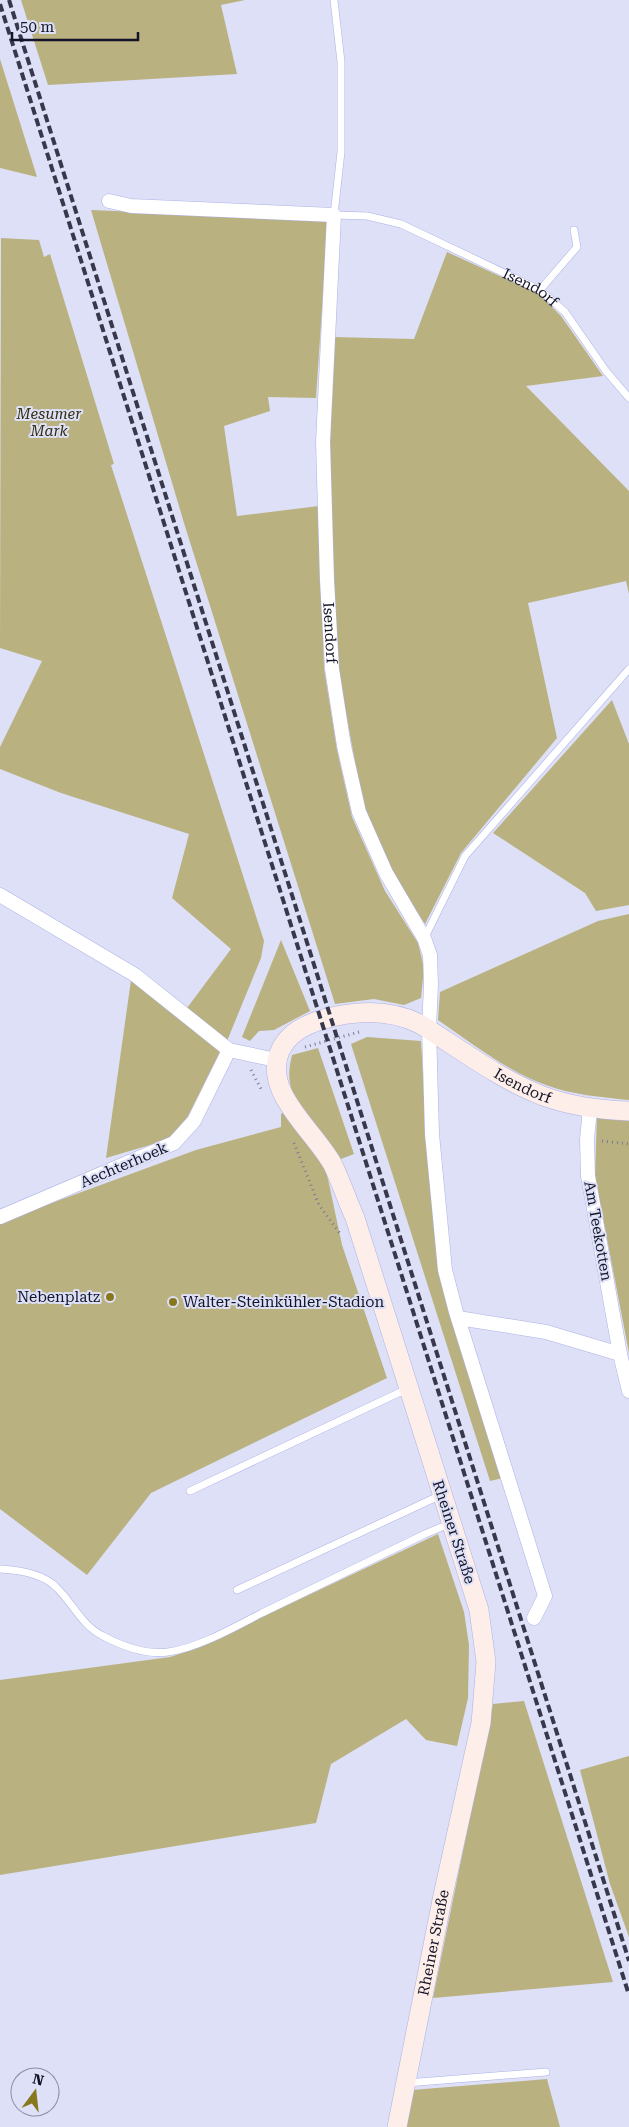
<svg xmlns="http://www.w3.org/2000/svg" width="629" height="2127" font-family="'Roboto Serif',serif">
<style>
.green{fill:#bab180}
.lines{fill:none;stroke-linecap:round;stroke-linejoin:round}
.lane-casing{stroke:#acb2e6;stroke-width:8}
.street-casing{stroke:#acb2e6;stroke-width:15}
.secondary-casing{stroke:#acb2e6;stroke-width:20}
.path{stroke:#797b90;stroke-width:3;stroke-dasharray:1 4;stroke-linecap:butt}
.lane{stroke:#fff;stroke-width:7}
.street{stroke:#fff;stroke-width:14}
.secondary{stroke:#feeee9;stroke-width:19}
.rail{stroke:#37384c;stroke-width:4;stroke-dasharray:8 4;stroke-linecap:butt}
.poi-dot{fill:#88781d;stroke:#dde0f6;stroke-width:2}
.labels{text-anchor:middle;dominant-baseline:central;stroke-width:4;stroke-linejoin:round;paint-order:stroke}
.street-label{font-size:15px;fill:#131427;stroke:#dde0f6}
.park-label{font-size:15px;font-style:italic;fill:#312c0d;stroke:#dde0f6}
.poi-label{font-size:15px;fill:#131427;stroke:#dde0f6;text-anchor:end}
</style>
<rect width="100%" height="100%" fill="#dde0f6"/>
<g class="green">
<path d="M 21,0 L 245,0 L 221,5 L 237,74 L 48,85 Z"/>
<path d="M 0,59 L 37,177 L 0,168 Z"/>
<path d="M 91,210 L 328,220 L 316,398 L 268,397 L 270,411 L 224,426 L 237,516 L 319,506 L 324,668 L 337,750 L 352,817 L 385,891 L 418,943 L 424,968 L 421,998 L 404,1005 L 374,999 L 335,1004 L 184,523 Z"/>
<path d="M 1,238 L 39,240 L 44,257 L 50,254 L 114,464 L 111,465 L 264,941 L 261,958 L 227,1041 L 187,1008 L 231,949 L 172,898 L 189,834 L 61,793 L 0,769 L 0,747 L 42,661 L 0,648 Z"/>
<path d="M 447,252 L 539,294 L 561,316 L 603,376 L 526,386 L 629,491 L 629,594 L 626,581 L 528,603 L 557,738 L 461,853 L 425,924 L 392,873 L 364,811 L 338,669 L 332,580 L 328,445 L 333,337 L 414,339 Z"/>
<path d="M 612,700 L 629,744 L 629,905 L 596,911 L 585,893 L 493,833 Z"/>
<path d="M 629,914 L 629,1100 C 601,1097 573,1095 546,1085 C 507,1071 473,1044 438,1020 L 440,992 L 598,921 Z"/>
<path d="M 281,940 L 310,1011 L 274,1030 L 259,1031 L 250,1041 L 242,1037 Z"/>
<path d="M 131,980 L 220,1052 L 188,1116 L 170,1139 L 106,1158 Z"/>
<path d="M 367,1037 L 421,1041 L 427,1141 L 442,1272 L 503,1478 L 490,1481 L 351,1044 Z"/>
<path d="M 318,1048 L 354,1154 L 325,1165 L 342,1245 L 387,1378 L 151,1493 L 87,1575 L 0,1509 L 0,1222 L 196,1150 L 281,1127 L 281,1114 L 297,1104 C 289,1085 287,1076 292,1055 Z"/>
<path d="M 597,1115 L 629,1116 L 629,1353 L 595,1176 Z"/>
<path d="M 438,1534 L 464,1612 L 469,1645 L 468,1698 L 457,1746 L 426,1740 L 406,1719 L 331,1764 L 316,1823 L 0,1875 L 0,1680 L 170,1657 L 192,1650 Z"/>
<path d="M 524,1701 L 613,1982 L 433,1998 L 493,1704 Z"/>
<path d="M 629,1756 L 629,1937 L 610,1884 L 580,1770 Z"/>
<path d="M 547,2079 L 560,2127 L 404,2127 L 412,2090 Z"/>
</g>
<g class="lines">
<g class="lane-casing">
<g id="lane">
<path id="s1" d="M 334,0 L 341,62 L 341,152 L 334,215 L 367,216 L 401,224 L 540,290 L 565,312 L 606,371 L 629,398"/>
<path d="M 540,290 L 577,247 L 574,230"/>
<path d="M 425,937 L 465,856 L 629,669"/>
<path d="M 190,1491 L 409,1388"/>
<path d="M 0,1569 C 19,1570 42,1573 56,1587 C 73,1603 81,1625 103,1636 C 122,1646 146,1655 168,1652 C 198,1648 235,1627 262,1613 C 316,1587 371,1560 425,1534 L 451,1523"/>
<path d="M 237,1590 L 441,1495"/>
<path d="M 406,2083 L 546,2072"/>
</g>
</g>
<g class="street-casing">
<g id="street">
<path id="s2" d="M 109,201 L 131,206 L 334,215 L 323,442 L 327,580 L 332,669 L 344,746 L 359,812 L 386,873 L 424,938 L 430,955 L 431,984 L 429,1029 L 432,1134 L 445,1270 L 456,1312 L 545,1596 L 534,1618"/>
<path d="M 0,895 L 135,975 L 229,1050 L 276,1060"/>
<path d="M 590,1108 L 587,1140 L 588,1176 L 620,1354 L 629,1391"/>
<path d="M 0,1217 L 174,1143 L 194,1121 L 229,1050"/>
<path d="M 458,1318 L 546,1332 L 620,1354"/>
</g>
</g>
<g class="secondary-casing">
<g id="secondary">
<path id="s3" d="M 397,2127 L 442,1900 L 481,1723 L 486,1662 L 479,1610 L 355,1218 C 347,1200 341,1182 333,1165 C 314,1130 262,1092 280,1051 C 288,1033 306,1024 324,1019 C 357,1010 390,1009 420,1024 C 460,1049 499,1079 543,1096 C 570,1106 600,1110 629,1111"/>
</g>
</g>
<g class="path">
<path d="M 305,1047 L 359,1032"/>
<path d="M 251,1070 L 261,1089"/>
<path d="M 602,1141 L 629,1144"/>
<path d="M 294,1143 L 319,1205 L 341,1235"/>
</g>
<use href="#lane" class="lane"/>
<use href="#street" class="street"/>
<use href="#secondary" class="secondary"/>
<g class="rail">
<path d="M 9,0 L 629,1961"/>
<path d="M 0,4 L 629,1995"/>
</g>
</g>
<g class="poi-dot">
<circle cx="110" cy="1297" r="5"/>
<circle cx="173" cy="1302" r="5"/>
</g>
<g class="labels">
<g class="street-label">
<text stroke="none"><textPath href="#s1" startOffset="428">Isendorf</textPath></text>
<text stroke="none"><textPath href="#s2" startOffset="644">Isendorf</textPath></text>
<text stroke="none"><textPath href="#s3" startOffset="1401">Isendorf</textPath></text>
<text transform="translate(124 1165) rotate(-23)">Aechterhoek</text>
<text transform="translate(598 1231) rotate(80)">Am Teekotten</text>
<text transform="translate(454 1532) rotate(72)">Rheiner Straße</text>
<text stroke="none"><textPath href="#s3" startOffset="188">Rheiner Straße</textPath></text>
</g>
<g class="park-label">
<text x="49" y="414">Mesumer<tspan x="49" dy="17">Mark</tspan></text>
</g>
<g class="poi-label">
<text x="100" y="1297">Nebenplatz</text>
<text x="183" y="1302" text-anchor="start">Walter-Steinkühler-Stadion</text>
</g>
</g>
<g transform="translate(35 2092) rotate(15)"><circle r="24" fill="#dde0f6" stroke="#8c8ea3"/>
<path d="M0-4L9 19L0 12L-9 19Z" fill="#88781d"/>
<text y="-8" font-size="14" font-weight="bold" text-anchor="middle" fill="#131427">N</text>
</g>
<path d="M12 32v8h126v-8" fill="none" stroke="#131427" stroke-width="2.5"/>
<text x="20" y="32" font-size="15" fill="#131427" stroke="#dde0f6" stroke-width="4" paint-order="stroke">50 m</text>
</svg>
